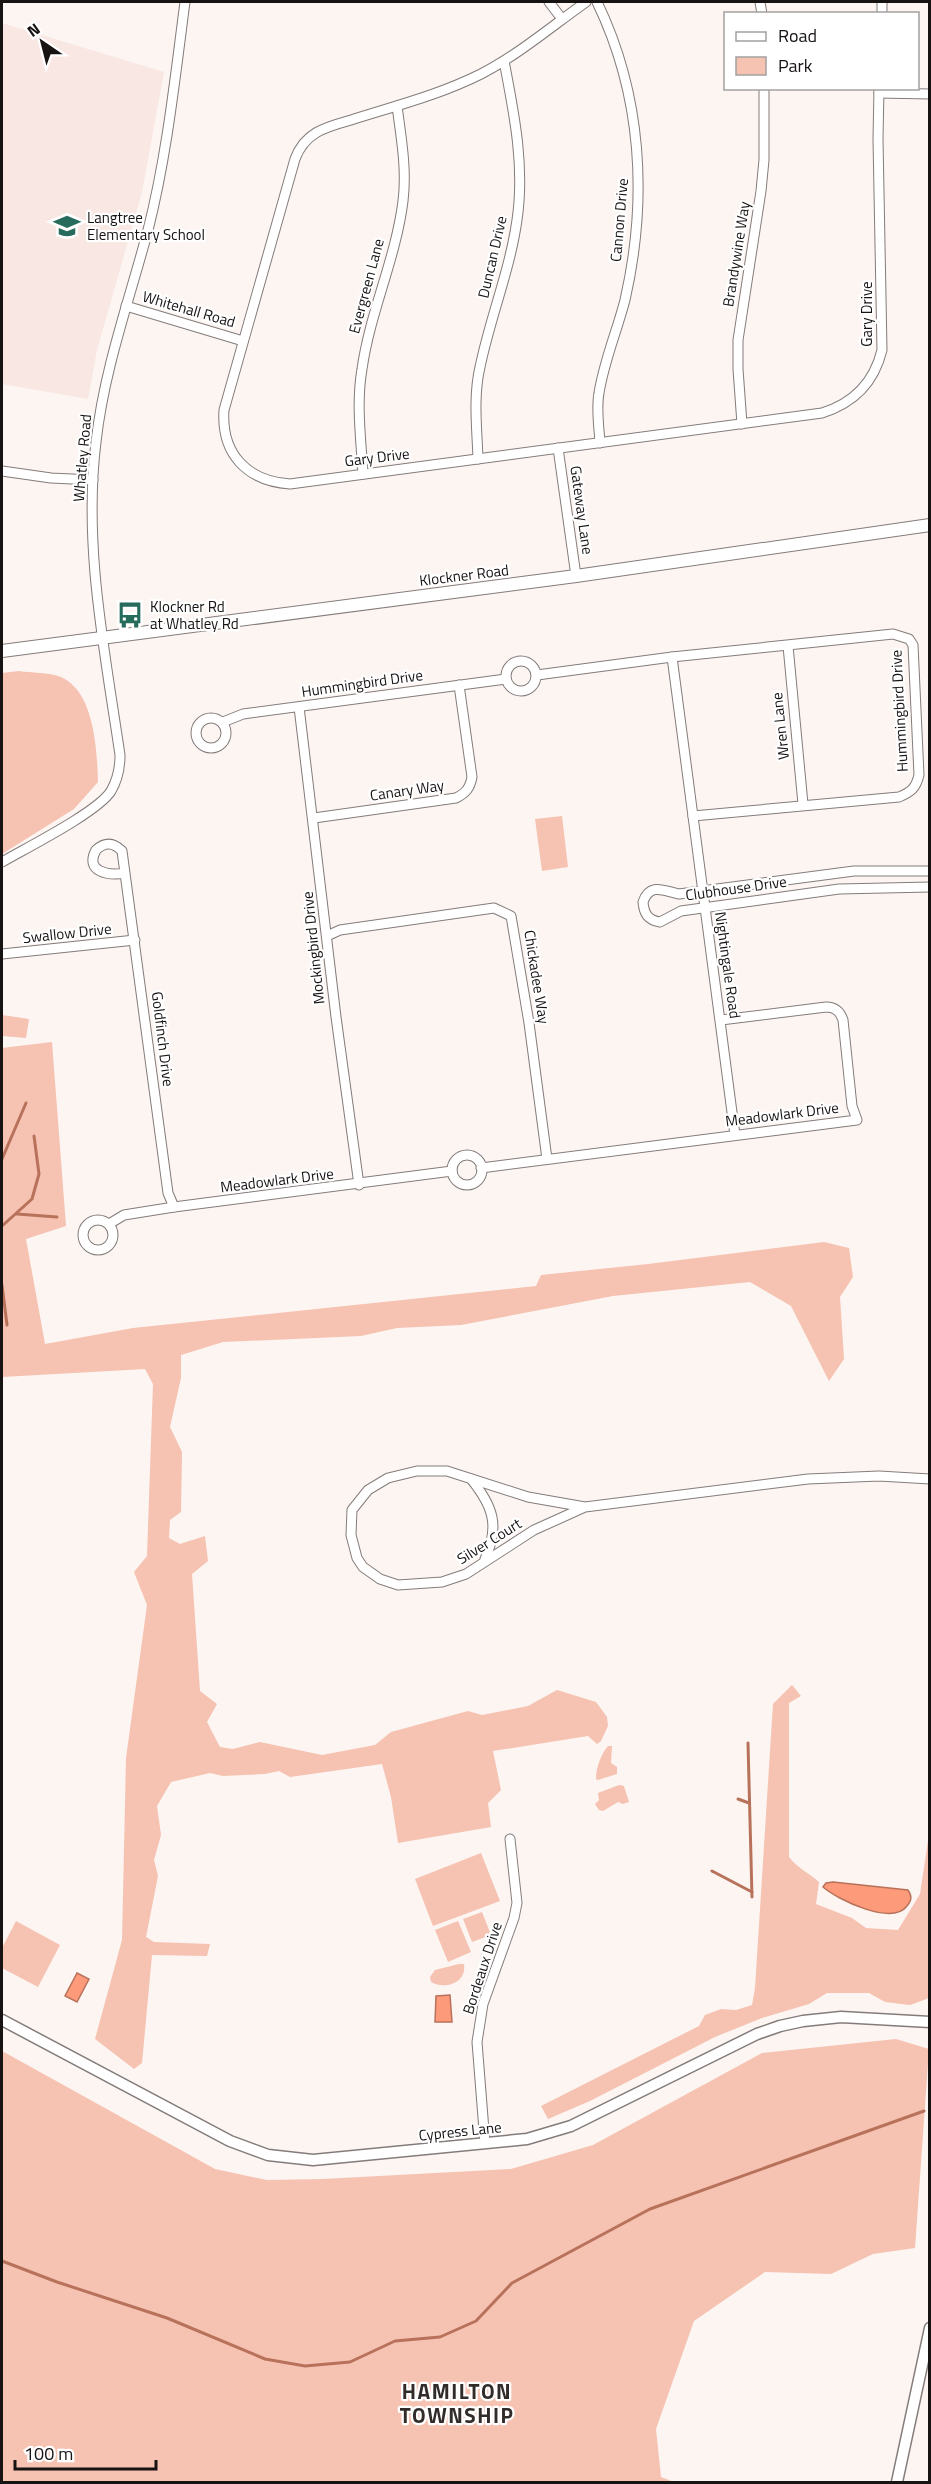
<svg xmlns="http://www.w3.org/2000/svg" width="931" height="2484" font-family="'Titillium Web',sans-serif">
<style>
.built{fill:#f8e7e2}
.green{fill:#f6c2b1}
.water{fill:#fd9a7a;stroke:#b8725b;stroke-width:1.5}
.lines{fill:none;stroke-linecap:round;stroke-linejoin:round}
.stream{stroke:#b8725b;stroke-width:3}
.minor-casing{stroke:#837c7a;stroke-width:11}
.tertiary-casing{stroke:#837c7a;stroke-width:13}
.secondary-casing{stroke:#837c7a;stroke-width:14}
.minor{stroke:#fff;stroke-width:9}
.tertiary{stroke:#fff;stroke-width:10}
.secondary{stroke:#fff;stroke-width:12}
.labels{text-anchor:middle;dominant-baseline:central;stroke-width:4.5;stroke-linejoin:round;paint-order:stroke}
.poi-label{font-size:15px;fill:#161312;stroke:#fff;text-anchor:start}
.street-label{font-size:15px;fill:#161312;stroke:#fff}
.district-label{font-size:21px;font-weight:bold;letter-spacing:1.5px;fill:#312b29;stroke:#fff}
</style>
<rect width="100%" height="100%" fill="#fdf5f2"/>
<path class="built" d="M 2,23 L 164,72 L 142,192 L 97,350 L 88,399 L 2,384 Z"/>
<g class="green">
<path d="M 19,671 C 31,673 49,672 61,677 C 95,692 97,751 98,782 L 74,809 L 2,854 L 2,673 Z"/>
<path d="M 562,816 L 568,867 L 542,871 L 535,819 Z"/>
<path d="M 2,1015 L 29,1019 L 26,1038 L 2,1036 Z"/>
<path d="M 52,1042 L 66,1226 L 26,1239 L 45,1344 L 133,1328 L 536,1286 L 541,1275 L 648,1264 L 824,1242 L 849,1248 L 853,1277 L 840,1297 L 844,1359 L 829,1381 L 791,1306 L 750,1282 L 613,1296 L 461,1325 L 397,1328 L 361,1336 L 223,1342 L 181,1355 L 181,1378 L 170,1427 L 182,1452 L 181,1512 L 170,1520 L 169,1538 L 180,1544 L 205,1536 L 208,1561 L 192,1574 L 200,1691 L 217,1704 L 207,1722 L 220,1747 L 233,1749 L 260,1742 L 322,1755 L 375,1745 L 391,1732 L 468,1711 L 482,1715 L 528,1706 L 557,1690 L 596,1702 L 607,1717 L 608,1726 L 601,1741 L 597,1744 L 588,1736 L 493,1751 L 501,1790 L 488,1803 L 491,1827 L 398,1843 L 391,1797 L 382,1764 L 290,1777 L 279,1771 L 265,1774 L 223,1776 L 210,1773 L 171,1782 L 157,1806 L 161,1835 L 154,1860 L 158,1876 L 146,1937 L 154,1942 L 210,1944 L 207,1956 L 152,1955 L 142,2063 L 134,2069 L 95,2039 L 122,1940 L 126,1758 L 147,1605 L 134,1572 L 147,1556 L 153,1384 L 145,1369 L 2,1377 L 2,1048 Z"/>
<path d="M 792,1685 L 801,1696 L 789,1703 L 789,1857 C 797,1868 809,1873 819,1882 L 816,1904 L 852,1918 L 866,1928 L 898,1930 L 920,1894 L 929,1834 L 929,1998 L 910,2005 L 885,2002 L 869,1993 L 827,1993 L 809,2004 L 762,2018 L 715,2037 L 590,2101 L 548,2119 L 541,2106 L 699,2026 L 705,2015 L 721,2009 L 736,2010 L 752,2005 L 755,1988 L 773,1704 Z"/>
<path d="M 608,1746 L 612,1746 L 611,1763 L 617,1767 L 617,1774 L 598,1780 L 596,1779 C 596,1768 601,1754 608,1746 Z"/>
<path d="M 619,1785 L 624,1786 L 629,1802 L 623,1804 L 618,1802 L 603,1811 L 599,1810 L 595,1804 L 599,1800 L 598,1793 Z"/>
<path d="M 481,1853 L 500,1901 L 433,1926 L 415,1879 Z"/>
<path d="M 482,1912 L 491,1935 L 472,1942 L 463,1919 Z"/>
<path d="M 16,1921 L 60,1945 L 38,1987 L 2,1968 L 2,1948 Z"/>
<path d="M 458,1921 L 471,1952 L 448,1962 L 435,1930 Z"/>
<path d="M 459,1964 L 464,1964 C 467,1983 445,1990 431,1982 L 430,1977 L 435,1970 Z"/>
<path d="M 896,2039 L 929,2049 L 915,2248 L 873,2254 L 831,2274 L 765,2272 L 694,2321 L 656,2429 L 661,2477 L 674,2482 L 2,2482 L 2,2051 L 215,2169 L 267,2180 L 323,2179 L 511,2169 L 593,2145 L 762,2053 Z"/>
</g>
<g class="water">
<path d="M 833,1882 L 908,1890 C 912,1896 912,1900 907,1906 C 892,1926 838,1900 823,1887 L 826,1883 Z"/>
<path d="M 77,1973 L 89,1979 L 77,2002 L 65,1996 Z"/>
<path d="M 450,1995 L 452,2022 L 435,2022 L 436,1996 Z"/>
</g>
<g class="lines">
<g class="stream">
<path d="M 2,1159 L 26,1103"/>
<path d="M 17,1214 L 57,1217"/>
<path d="M 2,1226 L 32,1199 L 39,1174 L 34,1136"/>
<path d="M 2,1285 L 7,1325"/>
<path d="M 748,1743 L 752,1897"/>
<path d="M 738,1799 L 749,1803"/>
<path d="M 712,1871 L 752,1892"/>
<path d="M 2,2261 L 57,2282 L 167,2318 L 265,2359 L 305,2366 L 350,2362 L 395,2341 L 440,2337 L 476,2321 L 512,2283 L 650,2209 L 924,2111"/>
</g>
<g class="minor-casing">
<g id="minor">
<path d="M 549,2 L 562,19"/>
<path d="M 586,2 C 552,26 518,55 481,74 C 439,95 395,106 351,120 C 326,127 305,132 295,159 L 224,410 C 221,454 247,481 290,484 L 822,413 C 854,403 874,383 882,350 L 878,139 L 879,88"/>
<path d="M 597,2 C 642,95 648,199 625,300 C 617,331 604,361 599,393 C 596,409 599,426 600,443"/>
<path d="M 760,2 L 762,14"/>
<path d="M 882,14 L 882,2"/>
<path d="M 879,93 L 930,94"/>
<path d="M 126,306 L 243,341"/>
<path d="M 742,424 L 738,369 L 738,340 L 761,191 L 764,160 L 764,88"/>
<path d="M 558,448 L 576,576"/>
<path d="M 478,459 C 477,428 473,397 480,367 C 490,318 510,270 517,220 C 525,166 514,113 504,61"/>
<path d="M 2,471 L 51,478 L 93,480"/>
<path d="M 363,474 C 361,439 356,404 362,369 C 370,312 396,258 403,201 C 407,169 401,137 397,106"/>
<path d="M 788,646 L 803,804"/>
<path d="M 672,657 L 735,1135"/>
<circle cx="521" cy="676" r="15"/>
<path d="M 537,675 L 672,657 L 893,634 L 909,639 L 913,645 L 919,775 C 916,788 911,792 899,797 L 693,816"/>
<path d="M 299,707 L 336,1017 L 359,1185"/>
<circle cx="211" cy="733" r="15"/>
<path d="M 223,722 L 243,714 L 506,679"/>
<path d="M 314,818 L 456,798 C 466,793 470,788 472,777 L 459,685"/>
<path d="M 2,862 C 26,848 98,812 111,791 C 118,779 120,767 120,755 C 105,652 83,546 96,442 C 104,370 129,301 148,230 C 167,155 175,78 185,2"/>
<path d="M 930,871 L 854,871 L 679,894 C 664,891 650,882 643,902 C 644,914 648,920 660,922 L 681,911 L 839,889 L 930,887"/>
<path d="M 125,873 C 109,876 84,872 96,850 C 105,842 113,842 122,851 L 168,1193 L 174,1207"/>
<path d="M 327,936 L 340,930 L 494,908 L 511,916 L 529,1023 L 547,1159"/>
<path d="M 2,954 L 135,940"/>
<circle cx="467" cy="1170" r="15"/>
<path d="M 481,1168 L 857,1120 L 852,1106 L 843,1020 C 840,1011 835,1007 826,1007 L 721,1020"/>
<circle cx="98" cy="1235" r="15"/>
<path d="M 109,1224 L 124,1215 L 174,1207 L 452,1171"/>
<path d="M 471,1479 C 493,1506 500,1526 485,1559"/>
<path d="M 585,1507 L 534,1530 L 466,1574 L 442,1582 L 398,1585 L 380,1579 L 363,1567 L 357,1558 L 351,1535 L 352,1510 L 368,1490 L 388,1478 L 417,1471 L 447,1471 L 528,1497 L 585,1507 L 808,1479 L 879,1476 L 930,1479"/>
<path d="M 485,2143 L 477,2042 L 483,2004 L 514,1918 L 517,1903 L 510,1839"/>
</g>
</g>
<g class="tertiary-casing">
<g id="tertiary">
<path d="M 2,2020 L 230,2141 L 268,2155 L 313,2160 L 527,2139 L 571,2126 L 757,2034 L 780,2026 L 803,2021 L 841,2017 L 930,2022"/>
<path d="M 897,2482 L 930,2328"/>
</g>
</g>
<g class="secondary-casing">
<path id="secondary" d="M 2,651 L 576,576 L 930,525"/>
</g>
<use href="#minor" class="minor"/>
<use href="#tertiary" class="tertiary"/>
<use href="#secondary" class="secondary"/>
</g>
<defs>
<g id="school-bare" transform="scale(2.07)"><path d="M0-5L7-2L0 1L-7-2ZM-4 1L0 2.5L4 1V4Q0 6-4 4Z" fill="#276b5d" stroke="#fff" stroke-width="2.5" paint-order="stroke"/></g>
<g id="bus-bare" transform="scale(2.07)"><path d="M-5-6H5V4H4V6H2V4H-2V6H-4V4H-5ZM-3.5-4V0h7V-4ZM-3.5 1.2v1.5H-2V1.2ZM2 1.2v1.5H3.5V1.2Z" fill="#276b5d" stroke="#fff" stroke-width="2.5" paint-order="stroke"/></g>
</defs>
<g fill-rule="evenodd">
<use href="#school-bare" x="67" y="226"/>
<use href="#bus-bare" x="130" y="615"/>
</g>
<g class="labels">
<g class="poi-label">
<text x="87" y="217">Langtree<tspan x="87" dy="17">Elementary School</tspan></text>
<text x="150" y="606">Klockner Rd<tspan x="150" dy="17">at Whatley Rd</tspan></text>
</g>
<g class="street-label">
<text transform="translate(619 220) rotate(-85)">Cannon Drive</text>
<text transform="translate(736 254) rotate(-81)">Brandywine Way</text>
<text transform="translate(492 257) rotate(-77)">Duncan Drive</text>
<text transform="translate(366 286) rotate(-75)">Evergreen Lane</text>
<text transform="translate(189 309) rotate(16)">Whitehall Road</text>
<text transform="translate(866 314) rotate(-90)">Gary Drive</text>
<text transform="translate(377 457) rotate(-7)">Gary Drive</text>
<text transform="translate(82 458) rotate(-85)">Whatley Road</text>
<text transform="translate(582 510) rotate(82)">Gateway Lane</text>
<text transform="translate(464 575) rotate(-7)">Klockner Road</text>
<text transform="translate(362 683) rotate(-8)">Hummingbird Drive</text>
<text transform="translate(899 711) rotate(-93)">Hummingbird Drive</text>
<text transform="translate(780 726) rotate(-96)">Wren Lane</text>
<text transform="translate(407 790) rotate(-8)">Canary Way</text>
<text transform="translate(736 888) rotate(-8)">Clubhouse Drive</text>
<text transform="translate(67 933) rotate(-6)">Swallow Drive</text>
<text transform="translate(313 948) rotate(-96)">Mockingbird Drive</text>
<text transform="translate(728 965) rotate(82)">Nightingale Road</text>
<text transform="translate(537 977) rotate(81)">Chickadee Way</text>
<text transform="translate(163 1039) rotate(83)">Goldfinch Drive</text>
<text transform="translate(782 1114) rotate(-7)">Meadowlark Drive</text>
<text transform="translate(277 1180) rotate(-7)">Meadowlark Drive</text>
<text transform="translate(489 1541) rotate(-32)">Silver Court</text>
<text transform="translate(482 1968) rotate(-72)">Bordeaux Drive</text>
<text transform="translate(460 2131) rotate(-6)">Cypress Lane</text>
</g>
<g class="district-label">
<text x="457" y="2391">HAMILTON<tspan x="457" dy="24">TOWNSHIP</tspan></text>
</g>
</g>
<rect width="931" height="2484" fill="none" stroke="#161312" stroke-width="6"/>
<rect x="724" y="12" width="195" height="78" fill="#ffffff" stroke="#a2a1a0" stroke-width="1.5"/>
<rect x="736" y="32" width="30" height="9" fill="#ffffff" stroke="#a2a1a0" stroke-width="1.5"/>
<text x="778" y="42" font-size="18" fill="#161312">Road</text>
<rect x="736" y="57" width="30" height="18" fill="#f6c2b1" stroke="#a2a1a0" stroke-width="1.5"/>
<text x="778" y="72" font-size="18" fill="#161312">Park</text>
<g transform="translate(42 42) rotate(325)" stroke="#ffffff" stroke-width="4.5" paint-order="stroke">
<path d="M0-4.5L10 22L0 15L-10 22Z" fill="#161312"/>
<text y="-9" font-size="16" font-weight="bold" text-anchor="middle" fill="#161312">N</text>
</g>
<path d="M15 2460v9h141v-9" fill="none" stroke="#161312" stroke-width="3"/>
<text x="24" y="2460" font-size="18" fill="#161312" stroke="#ffffff" stroke-width="4.5" paint-order="stroke">100 m</text>
</svg>
